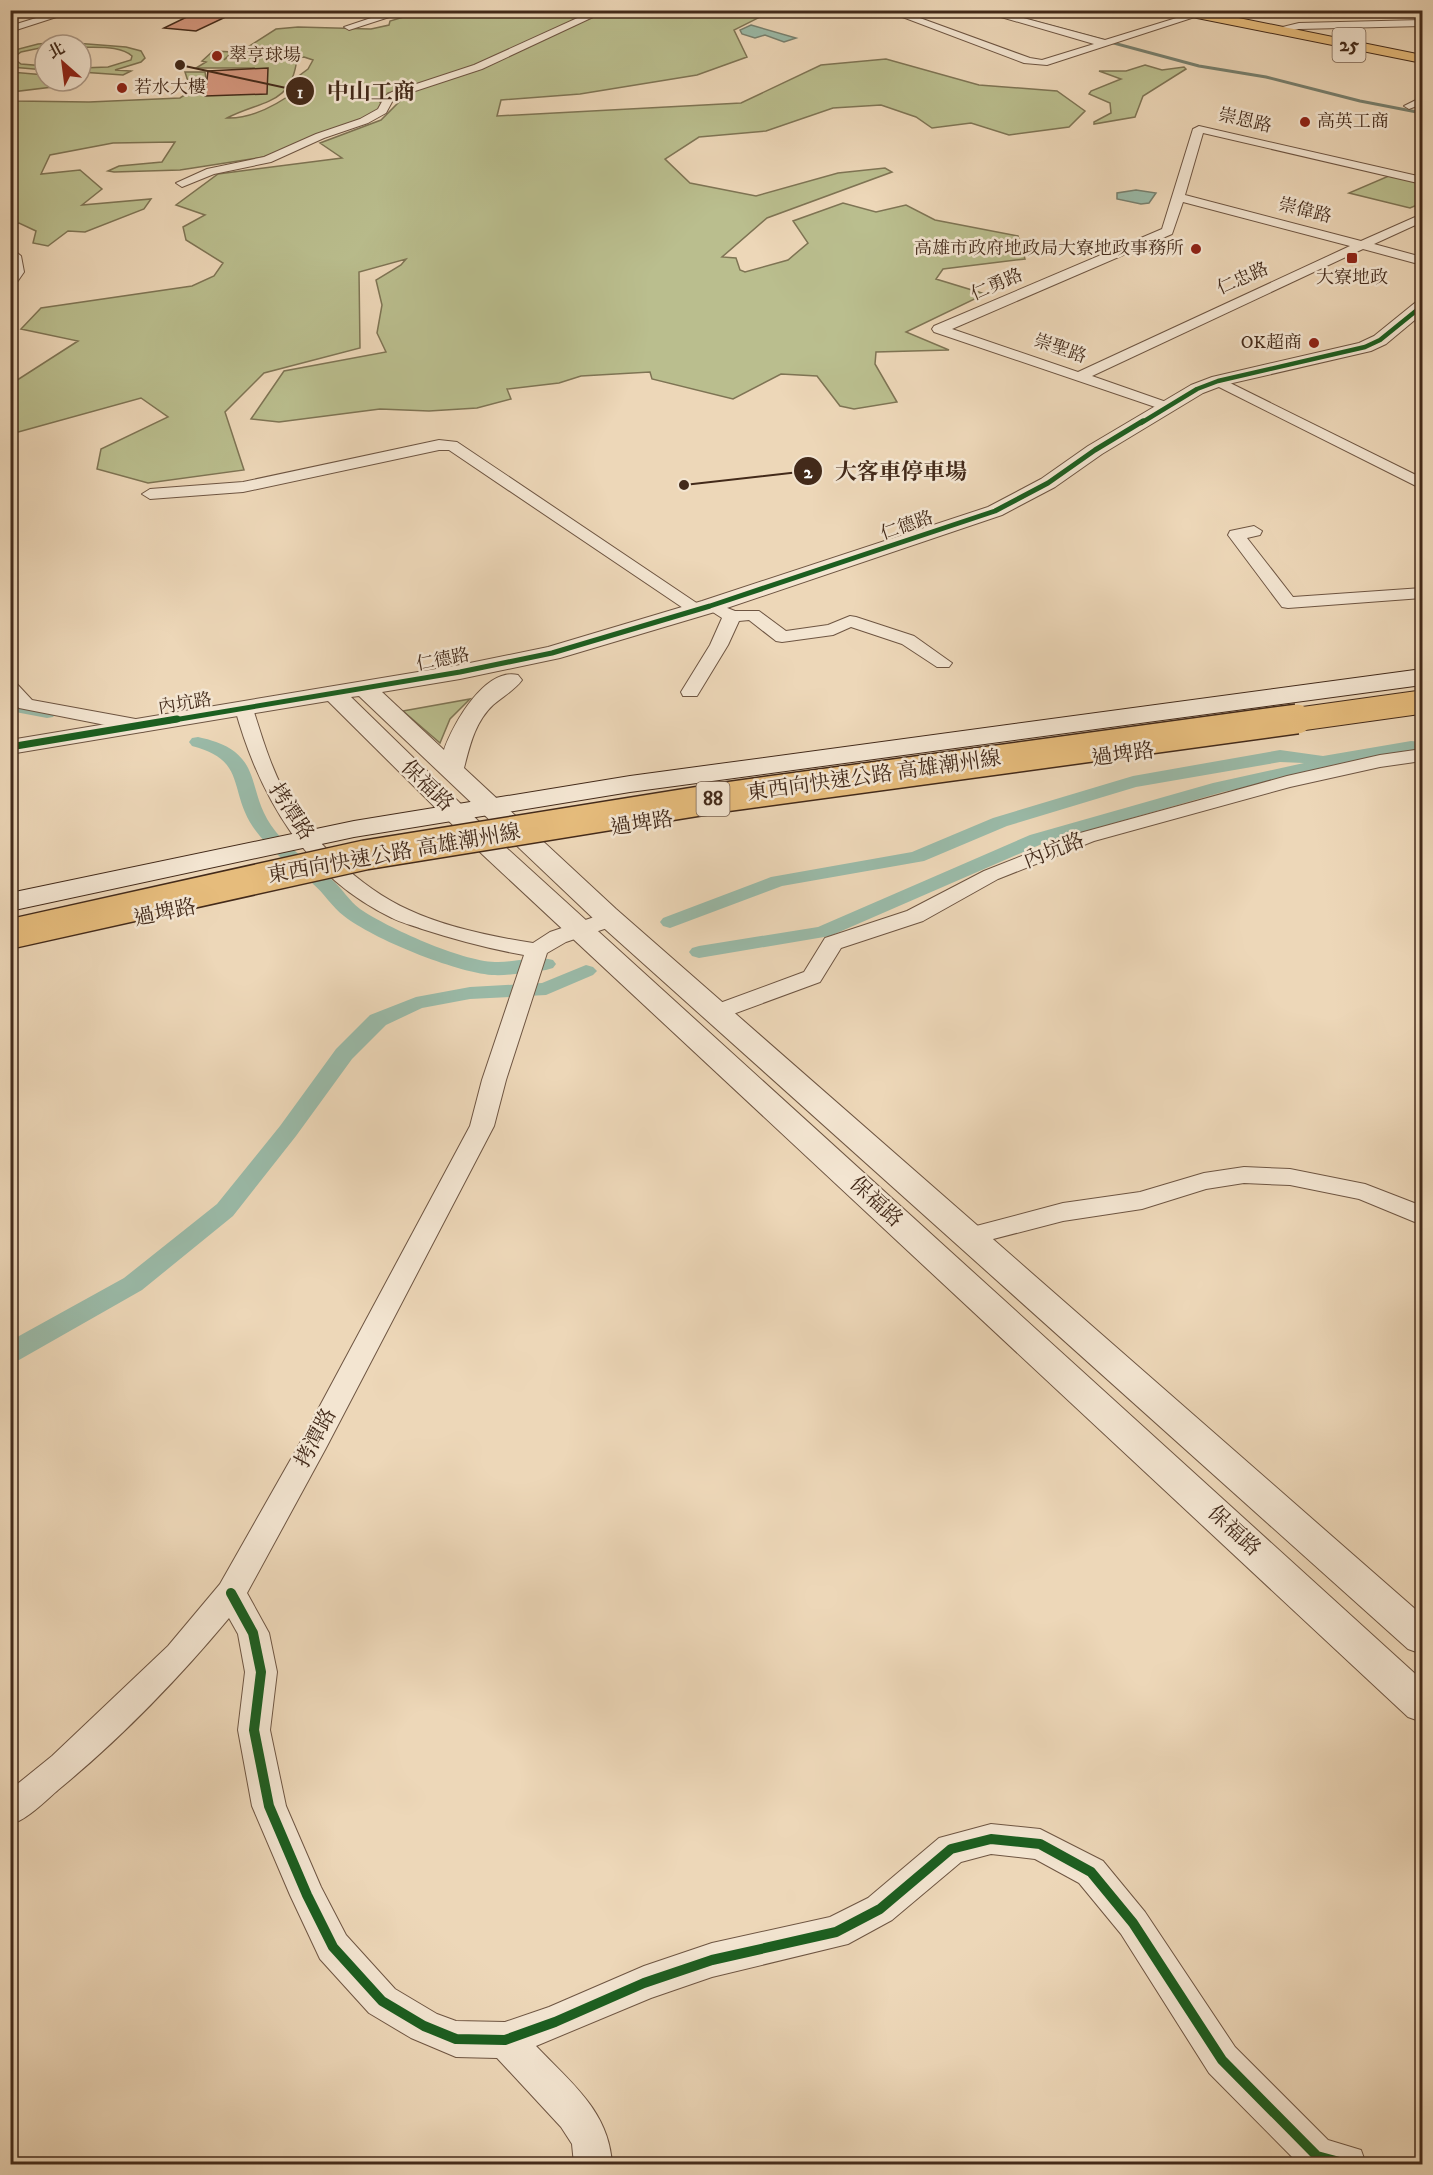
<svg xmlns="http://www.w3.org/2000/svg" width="1433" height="2175" font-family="'IM FELL DW Pica','Noto Serif TC',serif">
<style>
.green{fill:#babe8e;stroke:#7e7454;stroke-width:1.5;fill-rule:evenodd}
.water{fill:#9abaa8;stroke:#77806f;stroke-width:1.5}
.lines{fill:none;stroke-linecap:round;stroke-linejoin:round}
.stream{stroke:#77806f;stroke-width:3}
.canal{fill:#9abaa8;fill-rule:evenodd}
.building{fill:#d89a82;stroke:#432a1a;stroke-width:1.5}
.minor-casing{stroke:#6e5542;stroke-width:2}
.tertiary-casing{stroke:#6e5542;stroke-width:2}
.secondary-casing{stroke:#432a1a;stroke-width:2}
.primary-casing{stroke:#432a1a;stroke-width:2}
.minor{fill:#f3e5d1;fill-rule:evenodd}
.tertiary{fill:#f3e5d1;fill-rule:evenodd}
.secondary{fill:#f3e5d1;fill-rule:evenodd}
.primary{fill:#e6bc7c;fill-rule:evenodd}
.trunk-bridge-far1-casing{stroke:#432a1a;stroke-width:25;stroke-linecap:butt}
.trunk-bridge-casing{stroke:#432a1a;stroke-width:32;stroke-linecap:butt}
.trunk-bridge-far1{stroke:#e6bc7c;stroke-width:23}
.trunk-bridge{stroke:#e6bc7c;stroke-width:29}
.cycleway-far3-casing{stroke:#f3e5d1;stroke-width:7}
.cycleway-far2-casing{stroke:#f3e5d1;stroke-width:8}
.cycleway-far1-casing{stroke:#f3e5d1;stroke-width:10}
.cycleway-casing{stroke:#f3e5d1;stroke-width:14}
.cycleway-far3{stroke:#1b5e20;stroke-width:4.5}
.cycleway-far2{stroke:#1b5e20;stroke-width:5}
.cycleway-far1{stroke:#1b5e20;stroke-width:7}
.cycleway{stroke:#1b5e20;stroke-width:10}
.poi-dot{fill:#8f2418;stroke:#f3e5d1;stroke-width:2}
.labels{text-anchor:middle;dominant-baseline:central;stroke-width:5;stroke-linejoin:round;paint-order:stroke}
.far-poi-label{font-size:18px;fill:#432a1a;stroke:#f3e5d1;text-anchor:start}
.far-street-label{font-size:18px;fill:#432a1a;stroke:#f3e5d1}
.shield{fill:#f3e5d1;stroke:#786251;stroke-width:1.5}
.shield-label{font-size:20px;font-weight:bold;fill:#432a1a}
.street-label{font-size:21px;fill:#432a1a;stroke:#f3e5d1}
.leader{fill:none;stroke:#432a1a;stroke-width:2}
.callout-dot{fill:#432a1a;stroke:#f3e5d1;stroke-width:2}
.mark-label{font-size:18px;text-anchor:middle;font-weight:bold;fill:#fff}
.callout-label{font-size:22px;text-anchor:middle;font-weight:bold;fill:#432a1a;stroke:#f3e5d1;stroke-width:5;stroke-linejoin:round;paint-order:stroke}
</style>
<rect width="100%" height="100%" fill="#edd7b8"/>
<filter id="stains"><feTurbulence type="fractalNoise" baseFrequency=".00333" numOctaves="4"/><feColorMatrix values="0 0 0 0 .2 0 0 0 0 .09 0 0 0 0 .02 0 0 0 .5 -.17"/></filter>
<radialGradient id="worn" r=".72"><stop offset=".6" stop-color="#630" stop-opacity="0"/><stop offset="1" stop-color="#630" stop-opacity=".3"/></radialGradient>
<g class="green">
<path d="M 427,10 L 761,10 L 768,13 L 734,30 L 747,57 L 697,75 L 580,94 L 501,100 L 497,116 L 741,103 L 821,65 L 886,59 L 979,85 L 1057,91 L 1085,111 L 1069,127 L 1009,135 L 971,123 L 932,128 L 916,117 L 881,105 L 833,108 L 766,131 L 699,137 L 665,159 L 690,183 L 756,196 L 838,173 L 885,168 L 892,172 L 767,218 L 722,257 L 736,258 L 740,270 L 745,272 L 788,260 L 808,243 L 793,221 L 843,203 L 876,212 L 906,205 L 935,220 L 1018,236 L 1025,259 L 943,269 L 936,279 L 985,294 L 906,332 L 949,350 L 876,352 L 875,364 L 897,402 L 854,409 L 840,406 L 817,376 L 781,374 L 733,399 L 652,379 L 650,372 L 581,376 L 559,383 L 507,389 L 511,399 L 477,408 L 429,411 L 380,409 L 279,422 L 251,419 L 284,371 L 386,352 L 377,333 L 382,305 L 376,280 L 401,265 L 406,259 L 359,272 L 360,348 L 264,373 L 225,412 L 244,470 L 148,483 L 97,469 L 101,449 L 168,417 L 141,398 L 11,434 L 11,384 L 78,341 L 21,329 L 41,308 L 192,286 L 214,276 L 223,263 L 186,240 L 183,227 L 205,215 L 176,205 L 218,174 L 342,158 L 320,143 L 381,120 L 409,92 L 434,82 L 388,93 L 380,102 L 384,110 L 264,157 L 180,170 L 114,172 L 108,171 L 119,166 L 162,162 L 175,142 L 113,143 L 50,155 L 41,174 L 80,170 L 102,189 L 82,205 L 151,199 L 144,209 L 85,232 L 68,231 L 48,246 L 33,243 L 36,231 L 19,223 L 11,225 L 11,72 L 45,75 L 45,81 L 70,81 L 69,85 L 12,92 L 15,101 L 89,102 L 180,98 L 191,91 L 185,72 L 205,72 L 208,93 L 253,90 L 254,68 L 196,68 L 206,62 L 202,61 L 213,51 L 232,52 L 224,60 L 233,52 L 240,52 L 276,29 L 298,27 L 371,29 L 389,25 L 390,21 ZM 304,57 L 313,60 L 308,69 L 296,78 L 300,88 C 280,103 252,119 227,118 C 261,100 292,106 297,58 Z"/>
<path d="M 62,42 L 126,47 L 141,51 L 145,58 L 141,62 L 115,70 L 131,71 L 123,75 L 81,72 L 81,68 L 108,67 L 131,60 L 132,56 C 120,45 97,48 81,47 L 81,45 L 45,45 L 45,47 L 21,52 L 13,58 L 21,64 L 45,66 L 45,70 L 11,67 L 11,51 L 38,44 Z"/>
<path d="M 1145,65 L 1162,70 L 1184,67 L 1186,69 L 1143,96 L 1135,117 L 1094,124 L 1094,122 L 1111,113 L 1110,103 L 1089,94 L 1091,91 L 1121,79 L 1099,71 L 1126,71 Z"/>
<path d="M 1391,175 L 1422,182 L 1422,203 L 1410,208 L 1349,193 Z"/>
<path d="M 470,699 L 450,719 L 440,743 L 403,711 Z"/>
</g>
<g class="water">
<path d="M 751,25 L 796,38 L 784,42 L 765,35 L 755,38 L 742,34 L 740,30 Z"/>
<path d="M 1136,190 L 1156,193 L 1149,203 L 1141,204 L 1117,199 L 1117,193 Z"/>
</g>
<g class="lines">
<path class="stream" d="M 1006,14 L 1199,66 L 1266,77 L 1360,101 L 1422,113"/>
<g class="canal">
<path d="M 10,701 L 53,709 L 56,713 L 53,717 L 47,718 L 10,711 Z"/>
<path d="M 198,737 C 269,752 242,790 276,832 C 291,851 313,864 331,879 C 342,888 349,901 360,909 C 388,928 461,961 495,962 C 514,963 535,955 553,960 L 556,964 L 553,968 L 546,970 C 528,972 510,976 492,975 C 455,972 373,939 344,916 C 332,907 324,893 312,883 C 291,866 269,850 253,827 C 228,789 247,760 192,746 L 189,742 L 192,738 Z"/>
<path d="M 1411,741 L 1422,742 L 1422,752 L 1411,751 L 1333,765 L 1325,770 L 1223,792 L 1044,843 L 830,936 L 699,958 L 692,956 L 689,952 L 692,948 L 699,946 L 818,927 L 1030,835 L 1213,783 L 1304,763 L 1280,762 L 1136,787 L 1007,826 L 924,861 L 782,886 L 670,928 L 663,926 L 660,922 L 663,918 L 771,877 L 912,852 L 993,818 L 1133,776 L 1280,750 L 1323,756 Z"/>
<path d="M 586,965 L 593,967 L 597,971 L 593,975 L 546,995 L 470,999 L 422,1008 L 386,1025 L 352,1059 L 296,1136 L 233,1216 L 142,1290 L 19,1360 L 10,1362 L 10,1341 L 124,1278 L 217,1204 L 280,1126 L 336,1049 L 370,1015 L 416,997 L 470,987 L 542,983 Z"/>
</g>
</g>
<g class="building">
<path d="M 199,11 L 232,14 L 196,31 L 164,28 Z"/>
<path d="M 268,68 L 267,94 L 205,96 L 208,71 Z"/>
</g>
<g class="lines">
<g class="minor-casing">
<g id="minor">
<path d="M 62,10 L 78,10 L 10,32 L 10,26 Z"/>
<path d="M 185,10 L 196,10 L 188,16 L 183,13 Z"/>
<path d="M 395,10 L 411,10 L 349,30 L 344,27 Z"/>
<path d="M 595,10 L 608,10 L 482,69 L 400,96 L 393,100 L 386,113 L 368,123 L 324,138 L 271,162 L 214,174 L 182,187 L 176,183 L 207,169 L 264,157 L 316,134 L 360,119 L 378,109 L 385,96 L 392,92 L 474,65 Z"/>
<path d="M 884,10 L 898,10 L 1030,58 L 1042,60 L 1094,44 L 977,10 L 994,10 L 1105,40 L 1199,11 L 1207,13 L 1047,65 L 1024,63 Z"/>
<path d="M 1422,20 L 1422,26 L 1299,29 L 1275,33 L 1270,30 L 1299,23 Z"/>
<path d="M 1422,97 L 1422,104 L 1409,109 L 1404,106 Z"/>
<path d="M 1199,126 L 1422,177 L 1422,184 L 1203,133 L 1185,195 L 1361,241 L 1422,214 L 1422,222 L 1374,244 L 1422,257 L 1422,265 L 1363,249 L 1092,376 L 1172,404 L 1174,407 L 1167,411 L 934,332 L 932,329 L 934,326 L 1162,229 L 1193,129 ZM 1183,202 L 1350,246 L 1078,372 L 952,329 L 1172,234 Z"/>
<path d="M 10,247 L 21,256 L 24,272 L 15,285 L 10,286 Z"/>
<path d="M 1218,377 L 1422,478 L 1422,489 L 1213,384 L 1211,381 L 1213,378 Z"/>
<path d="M 439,440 L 457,442 L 707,610 L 704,614 L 692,614 L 449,450 L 439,450 L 243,492 L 150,499 L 142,494 L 150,489 L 243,482 Z"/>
<path d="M 1254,526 L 1262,531 L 1260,535 L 1247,538 L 1293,597 L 1422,588 L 1422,598 L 1288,608 L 1282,607 L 1228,535 L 1230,531 Z"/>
<path d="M 717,604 L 735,611 L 759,611 L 786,631 L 828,625 L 850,616 L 856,617 L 914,636 L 952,663 L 949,667 L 937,667 L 902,644 L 851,627 L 833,635 L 782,642 L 776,641 L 749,620 L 739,621 L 728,645 L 697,696 L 683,696 L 681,692 L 710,645 L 722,618 L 708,609 L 711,605 Z"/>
<path d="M 10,683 L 17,684 L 32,700 L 141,720 L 148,722 L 151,726 L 148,730 L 141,732 L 19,708 L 10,699 Z"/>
<path d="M 244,703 L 251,705 L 253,709 C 262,737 270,765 284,791 C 311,840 358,887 409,910 C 445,927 494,937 533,943 L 550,932 L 603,914 L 611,912 L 619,914 L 622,919 L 619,924 L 566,942 L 547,953 L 506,1080 L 494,1126 L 326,1448 L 247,1593 L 269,1633 L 277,1672 L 270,1730 L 286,1806 L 321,1887 L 346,1935 L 395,1989 L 437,2014 L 456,2021 L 505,2022 L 549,2007 L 644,1966 L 712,1943 L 830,1917 L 868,1898 L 939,1838 L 991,1824 L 1040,1829 L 1103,1861 L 1145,1912 L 1235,2047 L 1328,2140 L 1361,2150 L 1366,2164 L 1299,2164 L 1209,2073 L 1121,1934 L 1079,1883 L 1035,1859 L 991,1854 L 961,1862 L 892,1920 L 848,1944 L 712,1977 L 651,1998 L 536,2046 C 571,2083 609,2111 612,2164 L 574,2164 L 572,2144 L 561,2127 L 497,2058 L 456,2057 L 411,2038 L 369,2013 L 320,1959 L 290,1895 L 252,1806 L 238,1730 L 245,1672 L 238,1634 L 229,1618 C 179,1678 119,1740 58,1790 C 43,1803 29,1818 10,1825 L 10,1790 L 52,1756 L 168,1646 L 220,1584 L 300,1443 L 470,1126 L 482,1080 L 524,955 C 490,949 456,940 422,929 C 412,925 401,923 392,918 C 305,876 260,798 235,709 L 237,705 Z"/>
<path d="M 1422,749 L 1422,761 L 1380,767 L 1290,787 L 1094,841 L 998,879 L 923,921 L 841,948 L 820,982 L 725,1017 L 717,1019 L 709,1017 L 706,1012 L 709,1007 L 804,972 L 825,938 L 907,911 L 984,871 L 1080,833 L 1287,776 L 1380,755 Z"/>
<path d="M 1244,1167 L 1290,1169 L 1365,1184 L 1422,1206 L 1422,1225 L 1359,1199 L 1290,1185 L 1244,1183 L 1206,1189 L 1142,1209 L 1063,1221 L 970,1245 L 961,1242 L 957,1236 L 961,1230 L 1063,1203 L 1140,1192 L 1204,1173 Z"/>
</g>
</g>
<g class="tertiary-casing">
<path id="tertiary" d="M 1422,301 L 1422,314 L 1386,344 L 1371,351 L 1224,385 L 1203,393 L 1102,454 L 1055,487 L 1002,515 L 718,611 L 560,658 L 460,679 L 382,692 L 444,750 C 453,724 485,667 518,675 L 522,680 C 515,690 502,697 493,705 C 475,722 470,745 464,768 L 616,909 L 1422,1615 L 1422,1654 L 1408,1649 L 596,921 L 359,696 L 351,697 L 501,843 L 1422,1680 L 1422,1722 L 1408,1717 L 483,855 L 328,701 L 10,754 L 10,740 L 460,665 L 548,647 L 702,601 L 988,507 L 1041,479 L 1088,446 L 1191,385 L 1212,377 L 1359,343 L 1374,336 L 1416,302 Z"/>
</g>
<g class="secondary-casing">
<path id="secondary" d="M 1422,669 L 1422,685 L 630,792 L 354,837 L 10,911 L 10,893 L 354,821 L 630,776 Z"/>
</g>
<g class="primary-casing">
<path id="primary" d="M 1171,10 L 1199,10 L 1422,55 L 1422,63 L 1177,14 Z"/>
</g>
<use href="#minor" class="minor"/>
<use href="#tertiary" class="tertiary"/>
<use href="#secondary" class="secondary"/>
<use href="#primary" class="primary"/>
<g class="trunk-bridge-far1-casing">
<path id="trunk-bridge-far1" d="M 1286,721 L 1422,702"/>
</g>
<g class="trunk-bridge-casing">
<path id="trunk-bridge" d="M 10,934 L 365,855 L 725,797 L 1297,719"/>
</g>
<use href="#trunk-bridge-far1" class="trunk-bridge-far1"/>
<use href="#trunk-bridge" class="trunk-bridge"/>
<g class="cycleway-far3-casing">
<path id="cycleway-far3" d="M 1141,423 L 1197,389 L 1218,381 L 1365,347 L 1380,340 L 1422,306"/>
</g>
<g class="cycleway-far2-casing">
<path id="cycleway-far2" d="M 168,721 L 460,672 L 552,653 L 710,606 L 995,511 L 1048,483 L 1095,450 L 1143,421"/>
</g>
<g class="cycleway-far1-casing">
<path id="cycleway-far1" d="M 10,747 L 177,719"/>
</g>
<g class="cycleway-casing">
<path id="cycleway" d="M 231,1593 L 253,1633 L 261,1672 L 254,1730 L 269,1806 L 307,1895 L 333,1947 L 382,2001 L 424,2026 L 456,2039 L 505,2040 L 555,2022 L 644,1983 L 712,1960 L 836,1932 L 880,1909 L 951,1849 L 991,1839 L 1040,1844 L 1091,1872 L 1133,1923 L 1222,2060 L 1317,2156 L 1347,2164"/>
</g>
<use href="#cycleway-far3" class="cycleway-far3"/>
<use href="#cycleway-far2" class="cycleway-far2"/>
<use href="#cycleway-far1" class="cycleway-far1"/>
<use href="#cycleway" class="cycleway"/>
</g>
<g class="poi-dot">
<circle cx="217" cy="56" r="6"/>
<circle cx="122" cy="88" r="6"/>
<circle cx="1305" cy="122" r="6"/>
<circle cx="1196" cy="249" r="6"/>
<rect x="1346" y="252" width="12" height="12" rx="3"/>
<circle cx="1314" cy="343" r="6"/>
</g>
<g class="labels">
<g class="far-poi-label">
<text x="229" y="56">翠亨球場</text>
<text x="134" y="88">若水大樓</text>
<text x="1317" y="122">高英工商</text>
<text x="1184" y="249" text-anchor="end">高雄市政府地政局大寮地政事務所</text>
<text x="1352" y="278" text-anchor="middle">大寮地政</text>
<text x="1302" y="343" text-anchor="end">OK超商</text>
</g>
<g class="far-street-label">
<text transform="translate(1245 121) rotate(13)">崇恩路</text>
<text transform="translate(1305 211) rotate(14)">崇偉路</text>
<text transform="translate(1243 279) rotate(-24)">仁忠路</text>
<text transform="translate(997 285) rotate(-23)">仁勇路</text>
<text transform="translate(1060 349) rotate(19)">崇聖路</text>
<text transform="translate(907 526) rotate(-19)">仁德路</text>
<text transform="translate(443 660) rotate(-11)">仁德路</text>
<text transform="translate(185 704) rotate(-9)">內坑路</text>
</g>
<g class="shield">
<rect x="1332.5" y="28" width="33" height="34" rx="4.5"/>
<rect x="696.5" y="782" width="33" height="34" rx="4.5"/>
</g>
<g class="shield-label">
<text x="1349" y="45">25</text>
<text x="713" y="799">88</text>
</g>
<g class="street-label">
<text transform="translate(1123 755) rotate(-8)">過埤路</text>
<text transform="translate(874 776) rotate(-8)">東西向快速公路 高雄潮州線</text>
<text transform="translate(427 786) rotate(44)">保福路</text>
<text transform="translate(291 812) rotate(57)">拷潭路</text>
<text transform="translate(642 824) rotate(-9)">過埤路</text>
<text transform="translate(1054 851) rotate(-21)">內坑路</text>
<text transform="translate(394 854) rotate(-10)">東西向快速公路 高雄潮州線</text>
<text transform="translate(165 913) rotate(-12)">過埤路</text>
<text transform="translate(876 1202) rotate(43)">保福路</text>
<text transform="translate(316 1438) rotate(-62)">拷潭路</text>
<text transform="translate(1234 1531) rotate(43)">保福路</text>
</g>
</g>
<path class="leader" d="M180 65L300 91M684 485L808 471"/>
<g class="callout-dot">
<circle cx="180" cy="65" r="6"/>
<circle cx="684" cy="485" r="6"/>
<circle cx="300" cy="91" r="15"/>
<circle cx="808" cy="471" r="15"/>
</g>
<g class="mark-label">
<text x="300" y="98">1</text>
<text x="808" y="478">2</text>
</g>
<g class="callout-label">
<text x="371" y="99">中山工商</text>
<text x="901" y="479">大客車停車場</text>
</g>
<rect width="1433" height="2175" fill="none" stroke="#edd7b8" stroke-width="36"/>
<rect x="12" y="12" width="1409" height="2151" fill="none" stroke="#432a1a" stroke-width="3"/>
<rect x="18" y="18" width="1397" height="2139" fill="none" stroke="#432a1a" stroke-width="1.5"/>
<g transform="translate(63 63) rotate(332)"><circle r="28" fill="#f3e5d1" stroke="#ad9a88" stroke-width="1.5"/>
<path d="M0-4.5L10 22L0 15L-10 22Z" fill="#8f2418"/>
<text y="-9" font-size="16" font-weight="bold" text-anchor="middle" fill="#432a1a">北</text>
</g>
<rect width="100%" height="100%" filter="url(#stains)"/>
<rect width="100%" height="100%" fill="url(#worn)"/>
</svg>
